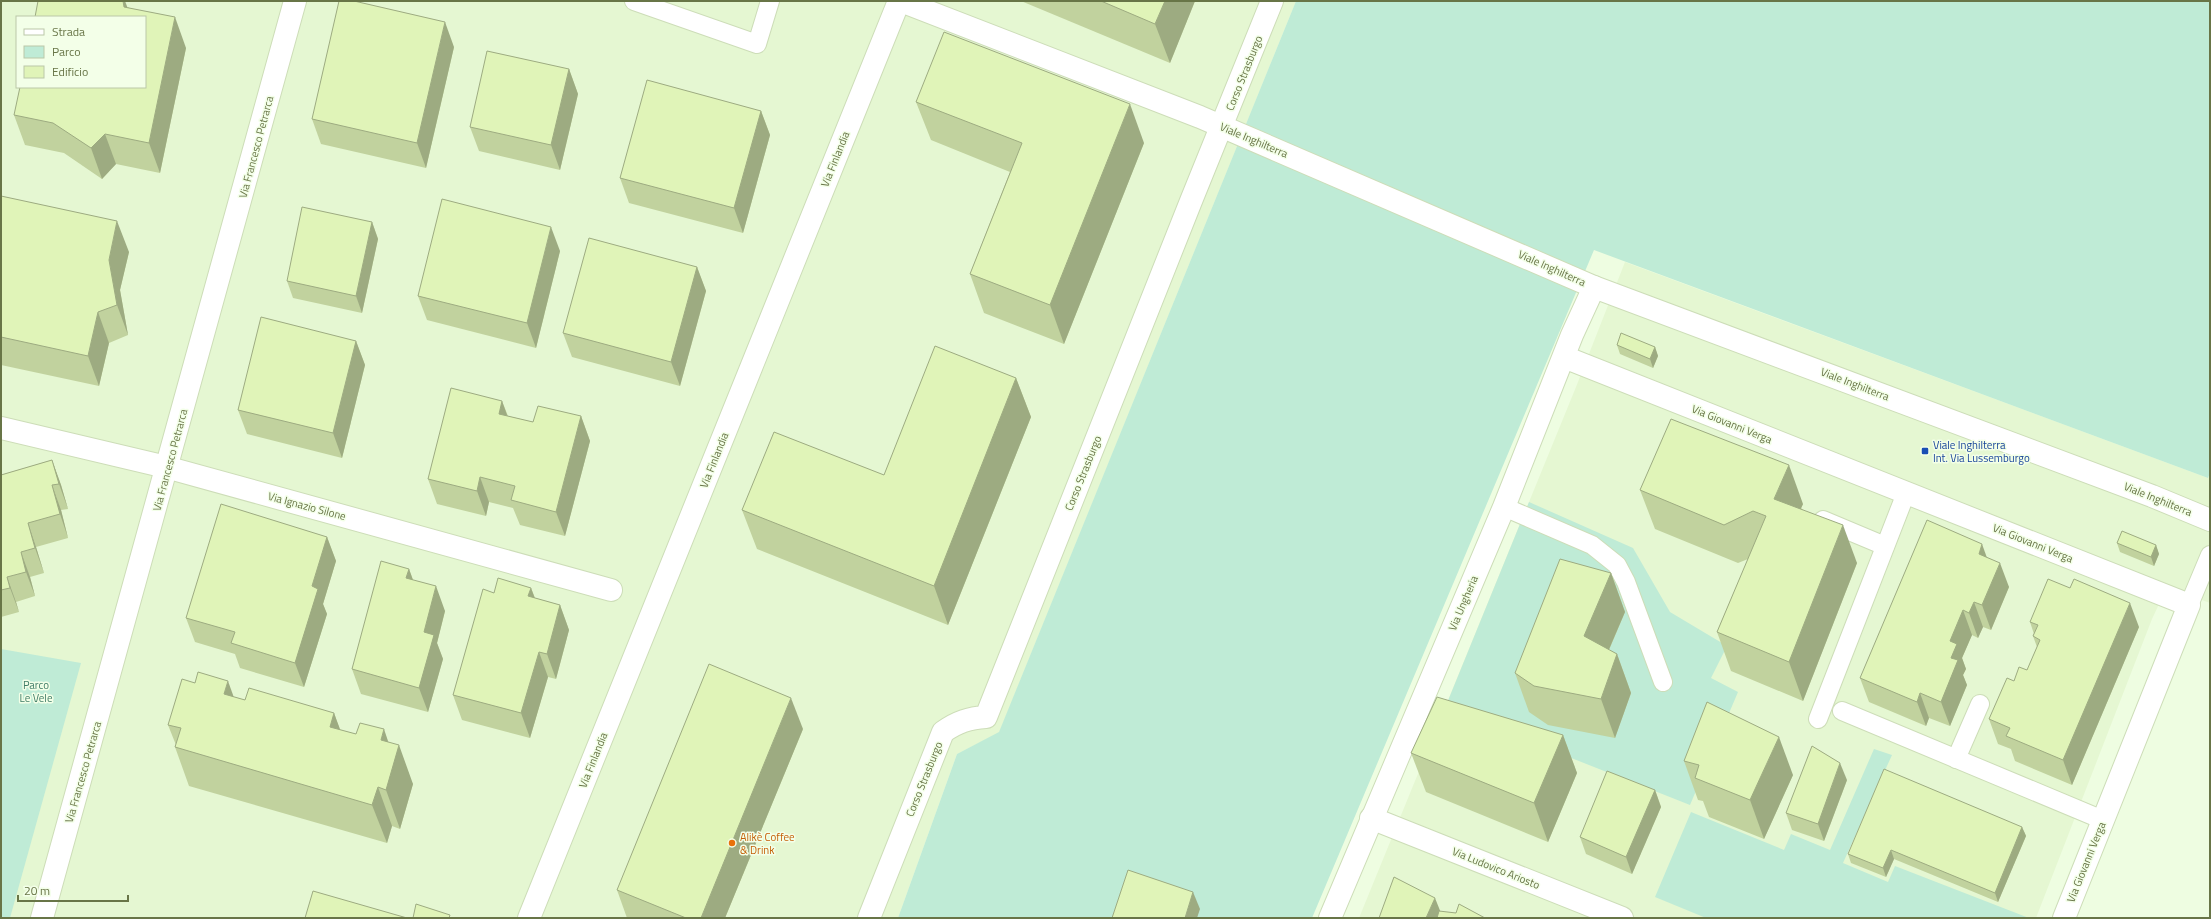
<svg xmlns="http://www.w3.org/2000/svg" width="2211" height="919" font-family="'Titillium Web',sans-serif">
<style>
.residential{fill:#e5f7d2;fill-rule:evenodd}
.green{fill:#bfebd6}
.lines{fill:none;stroke-linecap:round;stroke-linejoin:round}
.service-casing{stroke:#cdddb8;stroke-width:20}
.minor-casing{stroke:#cdddb8;stroke-width:24}
.service{stroke:#fff;stroke-width:18}
.minor{stroke:#fff;stroke-width:22}
.wall{fill:#c1d29e}
.shaded-wall{fill:#9dab81}
.building{fill:#e0f4b8;stroke:#9dab81}
.transit-dot{fill:#1a4fb4;stroke:#f3ffe8;stroke-width:1.5}
.food-dot{fill:#e8710a;stroke:#f3ffe8;stroke-width:1.5}
.labels{text-anchor:middle;dominant-baseline:central;stroke-width:3;stroke-linejoin:round;paint-order:stroke}
.street-label{font-size:11px;fill:#687547;stroke:#f3ffe8}
.transit-label{font-size:11px;fill:#164399;stroke:#f3ffe8;text-anchor:start}
.park-label{font-size:11px;fill:#3f7c66;stroke:#f3ffe8}
.food-label{font-size:11px;fill:#c56008;stroke:#f3ffe8;text-anchor:start}
</style>
<rect width="100%" height="100%" fill="#eefde1"/>
<g class="residential">
<path d="M 1,1 L 1296,1 L 999,733 L 957,754 L 898,918 L 1,918 ZM 17,17 L 145,17 L 145,87 L 17,87 Z"/>
<path d="M 1625,262 L 2208,478 L 2210,473 L 2210,603 L 2167,587 L 2152,619 L 2036,918 L 1359,918 L 1576,387 Z"/>
</g>
<g class="green">
<path d="M 1296,1 L 2210,1 L 2210,473 L 2208,478 L 1594,250 L 1312,918 L 898,918 L 957,754 L 999,732 Z"/>
<path d="M 1529,502 L 1633,548 L 1670,612 L 1727,646 L 1711,678 L 1738,692 L 1690,805 L 1445,708 Z"/>
<path d="M 1,649 L 81,663 L 10,918 L 1,918 Z"/>
<path d="M 1874,749 L 1892,755 L 1843,863 L 1888,882 L 1895,866 L 2029,918 L 1706,918 L 1655,897 L 1691,812 L 1784,850 L 1791,834 L 1830,850 Z"/>
</g>
<g class="lines">
<g class="service-casing">
<g id="service">
<path d="M 634,1 L 757,44 L 770,1"/>
<path d="M 1504,507 L 1592,545 L 1617,565 L 1626,582 L 1663,682"/>
<path d="M 1823,520 L 1885,546"/>
<path d="M 2189,605 L 2210,555"/>
<path d="M 1842,711 L 2103,820"/>
<path d="M 1818,719 L 1906,493"/>
<path d="M 1956,759 L 1980,704"/>
</g>
</g>
<g class="minor-casing">
<g id="minor">
<path d="M 901,1 L 1200,117 L 1594,287 L 2152,496 L 2210,520"/>
<path d="M 1564,357 L 2189,605 L 2064,918"/>
<path d="M 1,428 L 162,466 L 611,590"/>
<path d="M 1371,818 L 1622,918"/>
<path d="M 42,918 L 295,1"/>
<path d="M 529,918 L 899,1"/>
<path d="M 869,918 L 943,732 C 957,722 969,718 986,717 L 1191,201 L 1272,1"/>
<path d="M 1330,918 L 1504,507 L 1572,335 L 1594,287"/>
</g>
</g>
<use href="#service" class="service"/>
<use href="#minor" class="minor"/>
</g>
<g class="wall">
<path d="M 1021,1 L 1195,1 L 1170,63 Z"/>
<path d="M 128,7 L 186,48 L 160,173 L 116,164 L 102,179 L 64,153 L 25,145 L 14,115 Z"/>
<path d="M 454,47 L 426,168 L 321,144 L 312,119 Z"/>
<path d="M 569,69 L 578,94 L 560,170 L 479,151 L 470,127 Z"/>
<path d="M 916,102 L 1144,143 L 1064,344 L 984,313 L 970,274 L 1010,172 L 931,140 Z"/>
<path d="M 761,111 L 770,135 L 743,233 L 629,203 L 620,178 Z"/>
<path d="M 1,196 L 129,252 L 120,290 L 128,335 L 109,343 L 99,386 L 1,365 Z"/>
<path d="M 372,222 L 378,239 L 362,313 L 293,298 L 287,281 Z"/>
<path d="M 560,251 L 536,348 L 427,320 L 418,296 Z"/>
<path d="M 697,267 L 706,291 L 680,386 L 572,357 L 563,333 Z"/>
<path d="M 356,341 L 365,365 L 342,458 L 247,434 L 238,410 Z"/>
<path d="M 1617,345 L 1655,347 L 1658,356 L 1653,368 L 1620,354 Z"/>
<path d="M 1016,378 L 1031,417 L 948,625 L 757,549 L 742,510 L 884,475 Z"/>
<path d="M 502,401 L 508,416 L 533,422 L 581,416 L 590,441 L 565,536 L 520,525 L 513,508 L 489,502 L 486,516 L 437,504 L 428,479 Z"/>
<path d="M 52,460 L 61,485 L 68,509 L 61,510 L 68,538 L 36,547 L 44,573 L 30,577 L 35,596 L 16,602 L 19,612 L 1,617 L 1,475 Z"/>
<path d="M 1640,490 L 1803,504 L 1801,508 L 1857,563 L 1803,701 L 1731,671 L 1717,632 L 1748,559 L 1738,563 L 1655,529 Z"/>
<path d="M 327,537 L 336,561 L 323,604 L 327,614 L 304,687 L 240,668 L 235,654 L 195,642 L 186,618 Z"/>
<path d="M 2117,543 L 2156,545 L 2159,554 L 2154,566 L 2120,552 Z"/>
<path d="M 1987,557 L 2009,587 L 1991,630 L 1983,627 L 1978,638 L 1972,635 L 1962,658 L 1966,669 L 1963,675 L 1967,685 L 1950,726 L 1929,718 L 1926,726 L 1869,702 L 1860,678 Z"/>
<path d="M 409,569 L 413,580 L 445,611 L 437,643 L 443,659 L 428,712 L 361,694 L 352,669 Z"/>
<path d="M 1611,573 L 1625,612 L 1609,650 L 1617,654 L 1631,693 L 1615,738 L 1548,725 L 1529,712 L 1515,673 Z"/>
<path d="M 531,588 L 535,598 L 560,605 L 569,630 L 556,679 L 548,677 L 530,738 L 462,720 L 453,695 L 494,593 Z"/>
<path d="M 2030,622 L 2139,627 L 2072,785 L 2015,761 L 2011,749 L 1998,744 L 1989,719 L 2027,670 L 2037,647 L 2033,636 L 2034,634 Z"/>
<path d="M 234,697 L 245,700 L 334,713 L 340,730 L 388,742 L 413,784 L 400,829 L 392,826 L 387,843 L 189,786 L 175,747 L 176,745 L 168,725 Z"/>
<path d="M 803,729 L 725,918 L 627,918 L 617,890 Z"/>
<path d="M 1563,735 L 1577,773 L 1548,842 L 1426,792 L 1411,753 Z"/>
<path d="M 1684,761 L 1793,775 L 1764,839 L 1709,817 L 1703,801 L 1698,800 Z"/>
<path d="M 1847,780 L 1824,841 L 1792,830 L 1786,813 Z"/>
<path d="M 1655,790 L 1661,807 L 1632,874 L 1586,854 L 1580,837 Z"/>
<path d="M 2022,827 L 2026,836 L 1998,902 L 1894,859 L 1886,877 L 1851,863 L 1848,854 Z"/>
</g>
<g class="shaded-wall">
<path d="M 123,1 L 125,1 L 131,17 L 124,7 Z"/>
<path d="M 1165,1 L 1195,1 L 1170,63 L 1155,24 Z"/>
<path d="M 175,17 L 186,48 L 160,173 L 149,143 Z"/>
<path d="M 445,22 L 454,47 L 426,168 L 417,143 Z"/>
<path d="M 569,69 L 578,94 L 560,170 L 551,145 Z"/>
<path d="M 1130,104 L 1144,143 L 1064,344 L 1050,305 Z"/>
<path d="M 761,111 L 770,135 L 743,233 L 734,208 Z"/>
<path d="M 105,134 L 116,164 L 102,179 L 91,148 Z"/>
<path d="M 117,221 L 129,252 L 120,290 L 128,335 L 117,305 L 109,260 Z"/>
<path d="M 372,222 L 378,239 L 362,313 L 356,296 Z"/>
<path d="M 551,227 L 560,251 L 536,348 L 527,323 Z"/>
<path d="M 697,267 L 706,291 L 680,386 L 671,362 Z"/>
<path d="M 98,312 L 109,343 L 99,386 L 88,356 Z"/>
<path d="M 356,341 L 365,365 L 342,458 L 333,433 Z"/>
<path d="M 1655,347 L 1658,356 L 1653,368 L 1650,359 Z"/>
<path d="M 1016,378 L 1031,417 L 948,625 L 934,586 Z"/>
<path d="M 502,401 L 511,426 L 499,414 Z"/>
<path d="M 581,416 L 590,441 L 565,536 L 556,512 Z"/>
<path d="M 52,460 L 61,485 L 68,509 L 59,484 Z"/>
<path d="M 1789,465 L 1803,504 L 1788,537 L 1774,499 Z"/>
<path d="M 480,477 L 489,502 L 486,516 L 477,491 Z"/>
<path d="M 52,485 L 61,510 L 68,538 L 60,514 Z"/>
<path d="M 28,523 L 36,547 L 44,573 L 35,548 Z"/>
<path d="M 1843,525 L 1857,563 L 1803,701 L 1789,662 Z"/>
<path d="M 327,537 L 336,561 L 323,604 L 327,614 L 304,687 L 295,663 L 312,586 Z"/>
<path d="M 1982,544 L 1991,569 L 1979,554 Z"/>
<path d="M 2156,545 L 2159,554 L 2154,566 L 2151,557 Z"/>
<path d="M 21,552 L 30,577 L 35,596 L 26,572 Z"/>
<path d="M 2000,563 L 2009,587 L 1991,630 L 1982,605 Z"/>
<path d="M 409,569 L 418,594 L 406,578 Z"/>
<path d="M 1611,573 L 1625,612 L 1598,675 L 1584,636 Z"/>
<path d="M 7,577 L 16,602 L 19,612 L 10,588 Z"/>
<path d="M 436,586 L 445,611 L 437,643 L 443,659 L 428,712 L 419,688 L 424,632 Z"/>
<path d="M 531,588 L 540,612 L 528,596 Z"/>
<path d="M 1974,602 L 1983,627 L 1978,638 L 1969,613 Z"/>
<path d="M 2130,603 L 2139,627 L 2072,785 L 2063,760 Z"/>
<path d="M 560,605 L 569,630 L 556,679 L 547,654 Z"/>
<path d="M 1963,610 L 1972,635 L 1962,658 L 1966,669 L 1963,675 L 1967,685 L 1950,726 L 1941,702 L 1951,658 L 1950,641 Z"/>
<path d="M 539,652 L 548,677 L 530,738 L 521,713 Z"/>
<path d="M 1617,654 L 1631,693 L 1615,738 L 1601,699 Z"/>
<path d="M 228,681 L 242,720 L 224,694 Z"/>
<path d="M 1920,693 L 1929,718 L 1926,726 L 1917,702 Z"/>
<path d="M 791,698 L 803,729 L 725,918 L 701,918 Z"/>
<path d="M 334,713 L 348,751 L 330,727 Z"/>
<path d="M 384,729 L 394,759 L 399,745 L 413,784 L 400,829 L 386,790 L 381,740 Z"/>
<path d="M 1563,735 L 1577,773 L 1548,842 L 1534,803 Z"/>
<path d="M 1779,737 L 1793,775 L 1764,839 L 1750,800 Z"/>
<path d="M 1840,763 L 1847,780 L 1824,841 L 1818,824 Z"/>
<path d="M 378,787 L 392,826 L 387,843 L 372,805 Z"/>
<path d="M 1655,790 L 1661,807 L 1632,874 L 1626,857 Z"/>
<path d="M 2022,827 L 2026,836 L 1998,902 L 1995,893 Z"/>
<path d="M 1891,850 L 1894,859 L 1886,877 L 1883,868 Z"/>
<path d="M 1193,892 L 1200,909 L 1197,918 L 1185,918 Z"/>
<path d="M 1435,898 L 1443,918 L 1426,918 Z"/>
</g>
<g class="building">
<path d="M 38,1 L 123,1 L 124,7 L 175,17 L 149,143 L 105,134 L 91,148 L 53,123 L 14,115 L 20,87 L 145,87 L 145,17 L 35,17 Z"/>
<path d="M 339,1 L 354,1 L 445,22 L 417,143 L 312,119 Z"/>
<path d="M 1101,1 L 1165,1 L 1155,24 Z"/>
<path d="M 944,32 L 1130,104 L 1050,305 L 970,274 L 1022,143 L 916,102 Z"/>
<path d="M 487,51 L 569,69 L 551,145 L 470,127 Z"/>
<path d="M 647,80 L 761,111 L 734,208 L 620,178 Z"/>
<path d="M 1,196 L 117,221 L 109,260 L 117,305 L 98,312 L 88,356 L 1,337 Z"/>
<path d="M 442,199 L 551,227 L 527,323 L 418,296 Z"/>
<path d="M 302,207 L 372,222 L 356,296 L 287,281 Z"/>
<path d="M 589,238 L 697,267 L 671,362 L 563,333 Z"/>
<path d="M 261,317 L 356,341 L 333,433 L 238,410 Z"/>
<path d="M 1621,333 L 1655,347 L 1650,359 L 1617,345 Z"/>
<path d="M 935,346 L 1016,378 L 934,586 L 742,510 L 774,432 L 884,475 Z"/>
<path d="M 451,388 L 502,401 L 499,414 L 533,422 L 538,406 L 581,416 L 556,512 L 511,500 L 515,486 L 480,477 L 477,491 L 428,479 Z"/>
<path d="M 1671,419 L 1789,465 L 1774,499 L 1843,525 L 1789,662 L 1717,632 L 1766,516 L 1753,511 L 1724,525 L 1640,490 Z"/>
<path d="M 52,460 L 59,484 L 52,485 L 60,514 L 28,523 L 35,548 L 21,552 L 26,572 L 7,577 L 10,588 L 1,590 L 1,475 Z"/>
<path d="M 221,504 L 327,537 L 312,586 L 318,589 L 295,663 L 231,643 L 235,632 L 186,618 Z"/>
<path d="M 1927,520 L 1982,544 L 1979,554 L 2000,563 L 1982,605 L 1974,602 L 1969,613 L 1963,610 L 1950,641 L 1957,644 L 1951,658 L 1958,660 L 1941,702 L 1920,693 L 1917,702 L 1860,678 Z"/>
<path d="M 2122,531 L 2156,545 L 2151,557 L 2117,543 Z"/>
<path d="M 1560,559 L 1611,573 L 1584,636 L 1617,654 L 1601,699 L 1534,686 L 1515,673 Z"/>
<path d="M 381,561 L 409,569 L 406,578 L 436,586 L 424,632 L 434,635 L 419,688 L 352,669 Z"/>
<path d="M 498,578 L 531,588 L 528,596 L 560,605 L 547,654 L 539,652 L 521,713 L 453,695 L 483,589 L 494,593 Z"/>
<path d="M 2048,579 L 2070,588 L 2074,579 L 2130,603 L 2063,760 L 2006,736 L 2010,728 L 1989,719 L 2007,678 L 2014,681 L 2019,667 L 2027,670 L 2040,640 L 2033,636 L 2038,625 L 2030,622 Z"/>
<path d="M 709,664 L 791,698 L 701,918 L 686,918 L 617,890 Z"/>
<path d="M 198,672 L 228,681 L 224,694 L 245,700 L 249,688 L 334,713 L 330,727 L 356,734 L 360,723 L 384,729 L 381,740 L 399,745 L 386,790 L 378,787 L 372,805 L 175,747 L 181,728 L 168,725 L 182,679 L 195,683 Z"/>
<path d="M 1437,697 L 1563,735 L 1534,803 L 1411,753 Z"/>
<path d="M 1707,702 L 1779,737 L 1750,800 L 1695,778 L 1699,765 L 1684,761 Z"/>
<path d="M 1812,746 L 1840,763 L 1818,824 L 1786,813 Z"/>
<path d="M 1884,769 L 2022,827 L 1995,893 L 1891,850 L 1883,868 L 1848,854 Z"/>
<path d="M 1607,771 L 1655,790 L 1626,857 L 1580,837 Z"/>
<path d="M 1128,870 L 1193,892 L 1185,918 L 1112,918 Z"/>
<path d="M 1394,877 L 1435,898 L 1426,918 L 1379,918 Z"/>
<path d="M 313,891 L 407,918 L 305,918 Z"/>
<path d="M 416,904 L 450,915 L 449,918 L 413,918 Z"/>
<path d="M 1459,904 L 1485,918 L 1437,918 L 1439,911 L 1456,913 Z"/>
</g>
<rect class="transit-dot" x="1921" y="447" width="8" height="8" rx="2"/>
<circle class="food-dot" cx="732" cy="843" r="4"/>
<g class="labels">
<g class="street-label">
<text transform="translate(1244 73) rotate(-68)">Corso Strasburgo</text>
<text transform="translate(1254 140) rotate(23)">Viale Inghilterra</text>
<text transform="translate(256 147) rotate(-75)">Via Francesco Petrarca</text>
<text transform="translate(835 159) rotate(-68)">Via Finlandia</text>
<text transform="translate(1552 268) rotate(24)">Viale Inghilterra</text>
<text transform="translate(1855 384) rotate(21)">Viale Inghilterra</text>
<text transform="translate(1732 424) rotate(22)">Via Giovanni Verga</text>
<text transform="translate(170 460) rotate(-75)">Via Francesco Petrarca</text>
<text transform="translate(714 460) rotate(-68)">Via Finlandia</text>
<text transform="translate(1083 473) rotate(-68)">Corso Strasburgo</text>
<text transform="translate(2158 499) rotate(22)">Viale Inghilterra</text>
<text transform="translate(307 506) rotate(15)">Via Ignazio Silone</text>
<text transform="translate(2033 543) rotate(22)">Via Giovanni Verga</text>
<text transform="translate(1463 603) rotate(-67)">Via Ungheria</text>
<text transform="translate(593 760) rotate(-68)">Via Finlandia</text>
<text transform="translate(83 772) rotate(-74)">Via Francesco Petrarca</text>
<text transform="translate(924 779) rotate(-68)">Corso Strasburgo</text>
<text transform="translate(2086 862) rotate(-68)">Via Giovanni Verga</text>
<text transform="translate(1496 868) rotate(22)">Via Ludovico Ariosto</text>
</g>
<g class="transit-label">
<text x="1933" y="445">Viale Inghilterra<tspan x="1933" dy="13">Int. Via Lussemburgo</tspan></text>
</g>
<g class="park-label">
<text x="36" y="685">Parco<tspan x="36" dy="13">Le Vele</tspan></text>
</g>
<g class="food-label">
<text x="740" y="837">Alikè Coffee<tspan x="740" dy="13">&amp; Drink</tspan></text>
</g>
</g>
<rect width="2211" height="919" fill="none" stroke="#687547" stroke-width="4"/>
<rect x="16" y="16" width="130" height="72" fill="#f3ffe8" stroke="#bbc8a8"/>
<rect x="24" y="29" width="20" height="6" fill="#ffffff" stroke="#bbc8a8"/>
<text x="52" y="36" font-size="12" fill="#687547">Strada</text>
<rect x="24" y="46" width="20" height="12" fill="#bfebd6" stroke="#bbc8a8"/>
<text x="52" y="56" font-size="12" fill="#687547">Parco</text>
<rect x="24" y="66" width="20" height="12" fill="#e0f4b8" stroke="#bbc8a8"/>
<text x="52" y="76" font-size="12" fill="#687547">Edificio</text>
<path d="M18 895v6h110v-6" fill="none" stroke="#687547" stroke-width="2"/>
<text x="24" y="895" font-size="12" fill="#687547" stroke="#f3ffe8" stroke-width="3" paint-order="stroke">20 m</text>
</svg>
